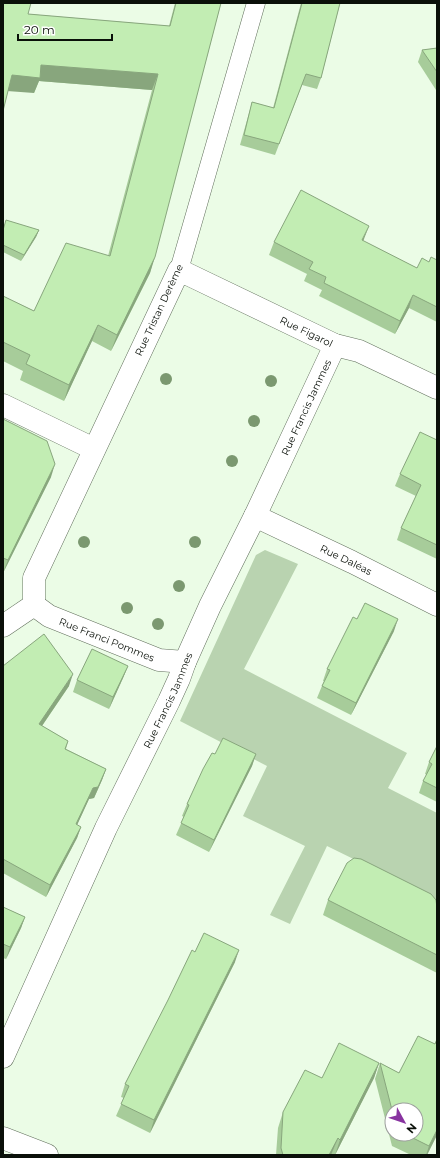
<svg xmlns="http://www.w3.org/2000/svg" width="440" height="1158" font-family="Montserrat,sans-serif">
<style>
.green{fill:#b9d3b0}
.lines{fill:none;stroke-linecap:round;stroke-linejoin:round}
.service-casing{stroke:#62705d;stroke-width:19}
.minor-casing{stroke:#62705d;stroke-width:23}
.tertiary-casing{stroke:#62705d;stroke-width:23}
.service{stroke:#fff;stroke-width:18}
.minor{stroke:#fff;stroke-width:22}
.tertiary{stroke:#fff;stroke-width:22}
.tree{fill:#7b9870}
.wall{fill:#a7cc9a;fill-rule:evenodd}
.shaded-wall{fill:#88a67d}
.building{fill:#c2edb3;stroke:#88a67d}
.labels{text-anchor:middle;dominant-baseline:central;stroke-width:3.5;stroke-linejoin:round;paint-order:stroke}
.street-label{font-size:10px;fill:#0a1009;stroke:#fff}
</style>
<rect width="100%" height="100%" fill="#ebfce6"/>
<path class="green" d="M 265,550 L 298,564 L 244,669 L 407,753 L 388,788 L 437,813 L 437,900 L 327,846 L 290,924 L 270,915 L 305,846 L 243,816 L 267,766 L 180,721 L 256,555 Z"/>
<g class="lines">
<g class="service-casing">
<path id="service" d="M 179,270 L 256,3"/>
</g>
<g class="minor-casing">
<g id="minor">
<path d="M 3,405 L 94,449"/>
<path id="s1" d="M 255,516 L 352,562 L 437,605"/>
<path id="s2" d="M 34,605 L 34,578 L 179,270 L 335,345 L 359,351 L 437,388"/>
<path id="s3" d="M 34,605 L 49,616 L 159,660 L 185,662"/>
<path d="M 3,626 L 34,605"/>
<path id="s4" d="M 3,1057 L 106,828 L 169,701 L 179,679 L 185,662 L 210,606 L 255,516 L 335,345"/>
</g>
</g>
<g class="tertiary-casing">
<path id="tertiary" d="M 3,1138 L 47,1155"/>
</g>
<use href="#service" class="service"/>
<use href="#minor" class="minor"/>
<use href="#tertiary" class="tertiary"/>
</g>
<g class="tree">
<circle cx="166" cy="379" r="6"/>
<circle cx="271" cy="381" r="6"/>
<circle cx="254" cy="421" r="6"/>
<circle cx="232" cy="461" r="6"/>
<circle cx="84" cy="542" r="6"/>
<circle cx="195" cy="542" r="6"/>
<circle cx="179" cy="586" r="6"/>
<circle cx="127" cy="608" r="6"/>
<circle cx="158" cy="624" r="6"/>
</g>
<g class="wall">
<path d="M 175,3 L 221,3 L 150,273 L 111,351 L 92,341 L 64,401 L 20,380 L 23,371 L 3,361 L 3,296 L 34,311 L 108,256 L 152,90 L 39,81 L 34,93 L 28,14 L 169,26 Z"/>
<path d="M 301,3 L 340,3 L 321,78 L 317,89 L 302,85 L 275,155 L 240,145 L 249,113 L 252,102 L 273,108 Z"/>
<path d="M 437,48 L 437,89 L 436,90 L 418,62 L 422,50 Z"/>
<path d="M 3,229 L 39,230 L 36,237 L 21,261 L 3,252 Z"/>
<path d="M 364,239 L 363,241 L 417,268 L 429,262 L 437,260 L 437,322 L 409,308 L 395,334 L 319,296 L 322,290 L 304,281 L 307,274 L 269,255 L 274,242 Z"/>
<path d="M 3,419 L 51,477 L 3,573 Z"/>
<path d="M 437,440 L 437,559 L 397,540 L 401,528 L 416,496 L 395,486 L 400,474 Z"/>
<path d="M 394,631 L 351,715 L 317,698 L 324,681 L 323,681 L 327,669 Z"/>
<path d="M 3,666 L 69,686 L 42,726 L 68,741 L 66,749 L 106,769 L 102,780 L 94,798 L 89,799 L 77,825 L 81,827 L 77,838 L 46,897 L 3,873 Z"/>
<path d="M 128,666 L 123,678 L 109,709 L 73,692 L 77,680 Z"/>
<path d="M 437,746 L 437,802 L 419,793 L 423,781 L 427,775 L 425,774 L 429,762 Z"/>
<path d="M 215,754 L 256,754 L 252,766 L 209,852 L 176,835 L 184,817 L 182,816 L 187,804 Z"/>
<path d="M 328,900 L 437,908 L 437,973 L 323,915 Z"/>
<path d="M 3,907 L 25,917 L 21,928 L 6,959 L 3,958 Z"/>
<path d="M 195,952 L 235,962 L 150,1133 L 116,1116 L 124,1098 L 121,1097 L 125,1084 Z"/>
<path d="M 437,1039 L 437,1135 L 427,1155 L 411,1155 L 392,1146 L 375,1079 L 380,1063 L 399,1073 L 435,1044 ZM 392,1110 L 416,1110 L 416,1134 L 392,1134 Z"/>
<path d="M 379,1063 L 374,1078 L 335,1155 L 332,1154 L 331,1155 L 276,1155 L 278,1128 L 283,1112 L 322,1078 Z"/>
</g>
<g class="shaded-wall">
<path d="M 41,65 L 158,74 L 152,90 L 39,81 L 34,93 L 7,91 L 12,75 Z"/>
<path d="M 369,226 L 364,239 L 357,253 L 362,240 Z"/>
<path d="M 39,230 L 36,237 L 21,261 L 24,255 Z"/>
<path d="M 155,257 L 150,273 L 111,351 L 117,335 Z"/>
<path d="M 413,295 L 409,308 L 395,334 L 400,321 Z"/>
<path d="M 98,325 L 92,341 L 64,401 L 69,385 Z"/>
<path d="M 55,464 L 51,477 L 3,573 L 8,560 Z"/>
<path d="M 398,619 L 394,631 L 351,715 L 356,703 Z"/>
<path d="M 128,666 L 123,678 L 109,709 L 113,697 Z"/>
<path d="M 73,674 L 69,686 L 35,736 L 39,724 Z"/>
<path d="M 256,754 L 252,766 L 209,852 L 214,840 Z"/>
<path d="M 106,769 L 102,780 L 94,798 L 89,799 L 72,836 L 76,824 L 93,788 Z"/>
<path d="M 81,827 L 77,838 L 46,897 L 50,885 Z"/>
<path d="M 25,917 L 21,928 L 6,959 L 10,947 Z"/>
<path d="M 239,950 L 235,962 L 150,1133 L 154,1120 Z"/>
<path d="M 379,1063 L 374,1078 L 335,1155 L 340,1140 Z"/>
<path d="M 437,1130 L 437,1135 L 427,1155 L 426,1155 L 429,1146 Z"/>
<path d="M 338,1138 L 331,1155 L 329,1155 Z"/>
</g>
<g class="building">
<path d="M 3,3 L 31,3 L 28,14 L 170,26 L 176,3 L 221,3 L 155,257 L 117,335 L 98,325 L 69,385 L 26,364 L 30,355 L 3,342 L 3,296 L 34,311 L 66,243 L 110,256 L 158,74 L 41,65 L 40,78 L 12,75 L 3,111 Z"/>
<path d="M 302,3 L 340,3 L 321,78 L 306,74 L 279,144 L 244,135 L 252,102 L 274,108 Z"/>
<path d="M 437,48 L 437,72 L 422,50 Z"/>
<path d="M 301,190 L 369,226 L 362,240 L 417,268 L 422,258 L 429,262 L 431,257 L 437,260 L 437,307 L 413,295 L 400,321 L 324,283 L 326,277 L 309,269 L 313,262 L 274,242 Z"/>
<path d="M 6,220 L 39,230 L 24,255 L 3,245 L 3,230 Z"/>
<path d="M 3,419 L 47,441 L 55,464 L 8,560 L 3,558 Z"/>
<path d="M 420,432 L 437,440 L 437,545 L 401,528 L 421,485 L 400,474 Z"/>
<path d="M 365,603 L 398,619 L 356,703 L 322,686 L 330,670 L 327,669 L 353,617 L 357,619 Z"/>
<path d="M 44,634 L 73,674 L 39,724 L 68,741 L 65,749 L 106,769 L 98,787 L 93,788 L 76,824 L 81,827 L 50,885 L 3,859 L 3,666 Z"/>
<path d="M 92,649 L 128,666 L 113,697 L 77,680 Z"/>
<path d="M 223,738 L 256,754 L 214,840 L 181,823 L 189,805 L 187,804 L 203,769 L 212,753 L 215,754 Z"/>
<path d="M 437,746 L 437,788 L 423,781 L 432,764 L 429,762 Z"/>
<path d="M 354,858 L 361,859 L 431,894 L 436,900 L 437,908 L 437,955 L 328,900 L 347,863 Z"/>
<path d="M 3,907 L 25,917 L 10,947 L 3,944 Z"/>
<path d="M 204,933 L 239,950 L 154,1120 L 121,1104 L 129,1086 L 125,1084 L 168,1000 L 192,950 L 195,952 Z"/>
<path d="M 418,1036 L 435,1044 L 437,1039 L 437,1130 L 429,1146 L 405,1134 L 416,1134 L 416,1110 L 392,1110 L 380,1063 L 399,1073 Z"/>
<path d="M 339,1043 L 379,1063 L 340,1140 L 338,1138 L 329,1155 L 283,1155 L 281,1148 L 283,1112 L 305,1070 L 322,1078 Z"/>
</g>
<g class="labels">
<g class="street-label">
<text transform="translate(159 310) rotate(-65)">Rue Tristan Derème</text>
<text stroke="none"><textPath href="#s2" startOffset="509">Rue Figarol</textPath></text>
<text stroke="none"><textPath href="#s4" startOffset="717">Rue Francis Jammes</textPath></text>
<text stroke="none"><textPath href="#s1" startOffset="101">Rue Daléas</textPath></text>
<text stroke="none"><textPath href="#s3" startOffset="81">Rue Franci Pommes</textPath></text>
<text stroke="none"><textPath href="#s4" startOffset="393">Rue Francis Jammes</textPath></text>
</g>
</g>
<rect width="440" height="1158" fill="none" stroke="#0a1009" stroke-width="8"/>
<g transform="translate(404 1122) rotate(130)"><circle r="19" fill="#ffffff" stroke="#9d9f9d"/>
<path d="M0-3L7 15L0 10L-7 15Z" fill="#8833a0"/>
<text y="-6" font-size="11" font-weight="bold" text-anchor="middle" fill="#0a1009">N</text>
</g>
<path d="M18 34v6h94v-6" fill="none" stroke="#0a1009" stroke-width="2"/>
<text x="24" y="34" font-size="12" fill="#0a1009" stroke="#ffffff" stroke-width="3" paint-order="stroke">20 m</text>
</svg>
